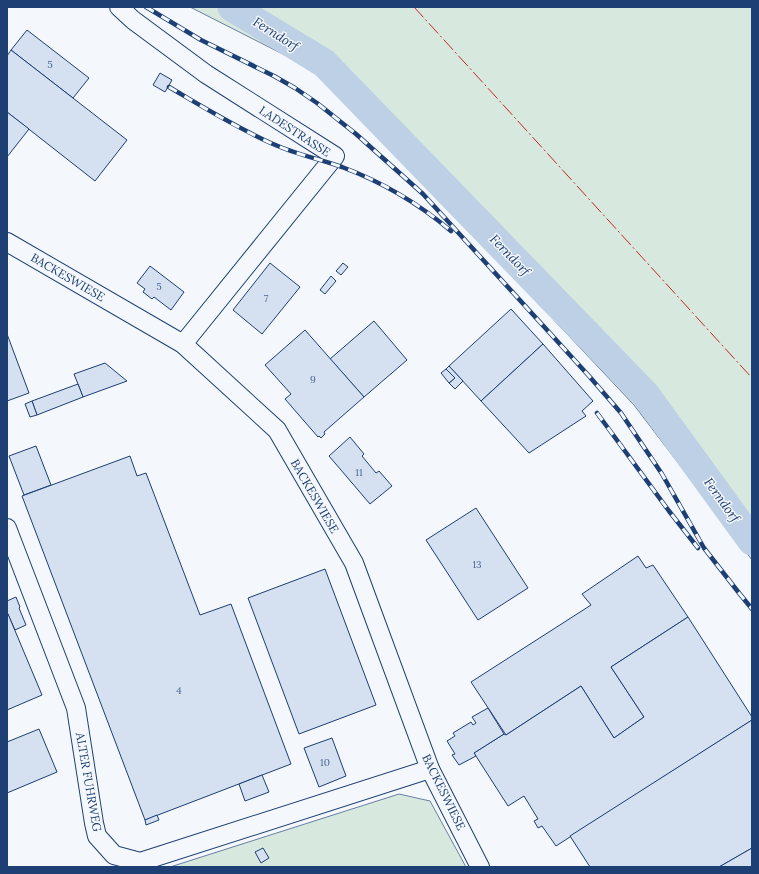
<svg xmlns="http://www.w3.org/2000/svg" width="759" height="874" font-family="Lora,serif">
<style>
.green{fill:#d7e8df;stroke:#687fa3}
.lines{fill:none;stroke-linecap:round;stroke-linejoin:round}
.river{stroke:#bed0e5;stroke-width:29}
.building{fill:#d5e0f0;stroke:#1d3f73}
.minor-casing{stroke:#1d3f73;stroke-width:20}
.minor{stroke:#f4f7fb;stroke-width:18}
.rail-casing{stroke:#1d3f73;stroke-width:4.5}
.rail{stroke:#f4f7fb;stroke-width:3;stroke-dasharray:9;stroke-linecap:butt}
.power{stroke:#c62828;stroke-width:1;stroke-dasharray:14 3 2 3;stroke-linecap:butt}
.labels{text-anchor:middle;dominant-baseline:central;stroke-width:3;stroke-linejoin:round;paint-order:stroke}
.number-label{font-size:10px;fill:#4b6792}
.street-label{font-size:12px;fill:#1d3f73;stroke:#f4f7fb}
.water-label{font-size:13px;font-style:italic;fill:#1d3f73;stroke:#f4f7fb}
</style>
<rect width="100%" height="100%" fill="#f4f7fb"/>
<g class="green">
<path d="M 190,7 L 752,7 L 752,560 L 634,405 L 322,74 Z"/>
<path d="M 399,794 L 430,801 L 466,867 L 170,867 Z"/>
</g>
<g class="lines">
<path class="river" d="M 232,7 L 324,63 L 645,394 L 752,541"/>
</g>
<g class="building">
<path d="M 27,30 L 89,78 L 73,98 L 11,50 Z"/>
<path d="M 11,50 L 127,140 L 95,181 L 7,112 L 7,56 Z"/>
<path d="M 160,73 L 172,80 L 165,92 L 153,85 Z"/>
<path d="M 7,112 L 29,129 L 7,157 Z"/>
<path d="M 270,263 L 300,287 L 262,334 L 233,310 Z"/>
<path d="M 343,263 L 348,267 L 341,275 L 336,271 Z"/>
<path d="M 150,266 L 184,292 L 171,310 L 154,297 L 152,299 L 143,292 L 145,289 L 137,283 Z"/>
<path d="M 331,276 L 336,281 L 325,294 L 320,290 Z"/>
<path d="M 511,309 L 543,344 L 481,401 L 449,366 Z"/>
<path d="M 374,321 L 407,360 L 364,397 L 330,359 Z"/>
<path d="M 305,330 L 364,397 L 324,432 L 325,434 L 321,438 L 319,436 L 318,437 L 285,399 L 291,394 L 265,365 Z"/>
<path d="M 7,334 L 29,393 L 7,401 Z"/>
<path d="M 543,344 L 593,401 L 582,411 L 586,416 L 529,453 L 481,401 Z"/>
<path d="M 105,363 L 127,381 L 83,397 L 74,374 Z"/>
<path d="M 449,366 L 463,381 L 455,389 L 449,383 L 455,378 L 446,369 Z"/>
<path d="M 446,369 L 455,378 L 449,383 L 441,373 Z"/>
<path d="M 78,384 L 83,397 L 37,415 L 32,401 Z"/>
<path d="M 32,401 L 37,415 L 30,417 L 25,404 Z"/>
<path d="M 350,437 L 364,454 L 362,456 L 376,473 L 379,471 L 392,486 L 370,504 L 329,456 Z"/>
<path d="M 36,446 L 51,485 L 24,495 L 9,456 Z"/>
<path d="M 130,456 L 137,476 L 146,473 L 200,615 L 231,604 L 291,764 L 145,820 L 22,496 Z"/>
<path d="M 476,508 L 528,588 L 478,620 L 426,540 Z"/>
<path d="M 638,556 L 646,568 L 653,565 L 688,617 L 611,667 L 644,717 L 614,738 L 581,686 L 506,735 L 471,682 L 591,605 L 582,594 Z"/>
<path d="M 325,569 L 376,705 L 299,734 L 248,598 Z"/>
<path d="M 16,597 L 20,607 L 19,608 L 26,625 L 15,630 L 7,612 L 7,601 Z"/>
<path d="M 8,614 L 42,695 L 7,710 L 7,615 Z"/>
<path d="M 688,617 L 752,717 L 752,720 L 556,846 L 542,826 L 538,828 L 534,821 L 538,819 L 524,796 L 508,806 L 474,753 L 504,734 L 506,735 L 581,686 L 614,738 L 644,717 L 611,667 Z"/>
<path d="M 488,708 L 504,734 L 474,753 L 476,756 L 459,765 L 452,755 L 455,754 L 447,741 L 455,736 L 453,733 L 471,722 L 473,725 L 476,723 L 472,717 Z"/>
<path d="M 752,720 L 752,848 L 719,867 L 590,867 L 570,836 Z"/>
<path d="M 39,729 L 57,772 L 7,793 L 7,742 Z"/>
<path d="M 332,738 L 346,776 L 319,787 L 304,748 Z"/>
<path d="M 262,775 L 269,792 L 245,801 L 239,784 Z"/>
<path d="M 157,815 L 159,820 L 146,825 L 145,820 Z"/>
<path d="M 263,848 L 269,858 L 261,863 L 255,852 Z"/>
<path d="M 752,848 L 752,867 L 719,867 Z"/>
</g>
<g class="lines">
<g class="minor-casing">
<g id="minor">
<path d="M 119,7 L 133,20 L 206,74 L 335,156 L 183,344"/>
<path d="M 7,242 L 183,344 L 277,430 L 354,563 L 430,769 L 480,867"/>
<path d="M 7,528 L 76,708 L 94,823 L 97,836 L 114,855 L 140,862 L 430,769"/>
</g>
</g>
<use href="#minor" class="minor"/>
<g class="rail-casing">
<g id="rail">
<path d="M 146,7 L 201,40 L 274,76 L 295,88 L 317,103 L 356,134 L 423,194 L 589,376 L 621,413 L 662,474 L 704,548 L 739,593 L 752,609"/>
<path d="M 169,87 C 203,107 237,128 273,144 C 295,154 319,159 342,167 C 382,182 418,203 451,231"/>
<path d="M 597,413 L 669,511 L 698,548"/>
</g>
</g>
<use href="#rail" class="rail"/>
<path class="power" d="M 414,7 L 752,378"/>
</g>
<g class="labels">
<g class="number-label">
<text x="50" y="64">5</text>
<text x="159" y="286">5</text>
<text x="266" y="298">7</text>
<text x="313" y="379">9</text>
<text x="359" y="472">11</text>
<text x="477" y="564">13</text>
<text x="179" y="690">4</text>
<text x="325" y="762">10</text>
</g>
<g class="street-label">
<text transform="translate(295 131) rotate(33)">LADESTRASSE</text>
<text transform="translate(68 277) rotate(30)">BACKESWIESE</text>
<text transform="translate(315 496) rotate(60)">BACKESWIESE</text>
<text transform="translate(89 782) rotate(80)">ALTER FUHRWEG</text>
<text transform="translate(444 792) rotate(64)">BACKESWIESE</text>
</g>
<g class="water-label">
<text transform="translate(276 34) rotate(32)">Ferndorf</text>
<text transform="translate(510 255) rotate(46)">Ferndorf</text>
<text transform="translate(722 500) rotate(54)">Ferndorf</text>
</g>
</g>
<rect width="759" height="874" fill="none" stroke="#1d3f73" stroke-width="16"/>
</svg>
